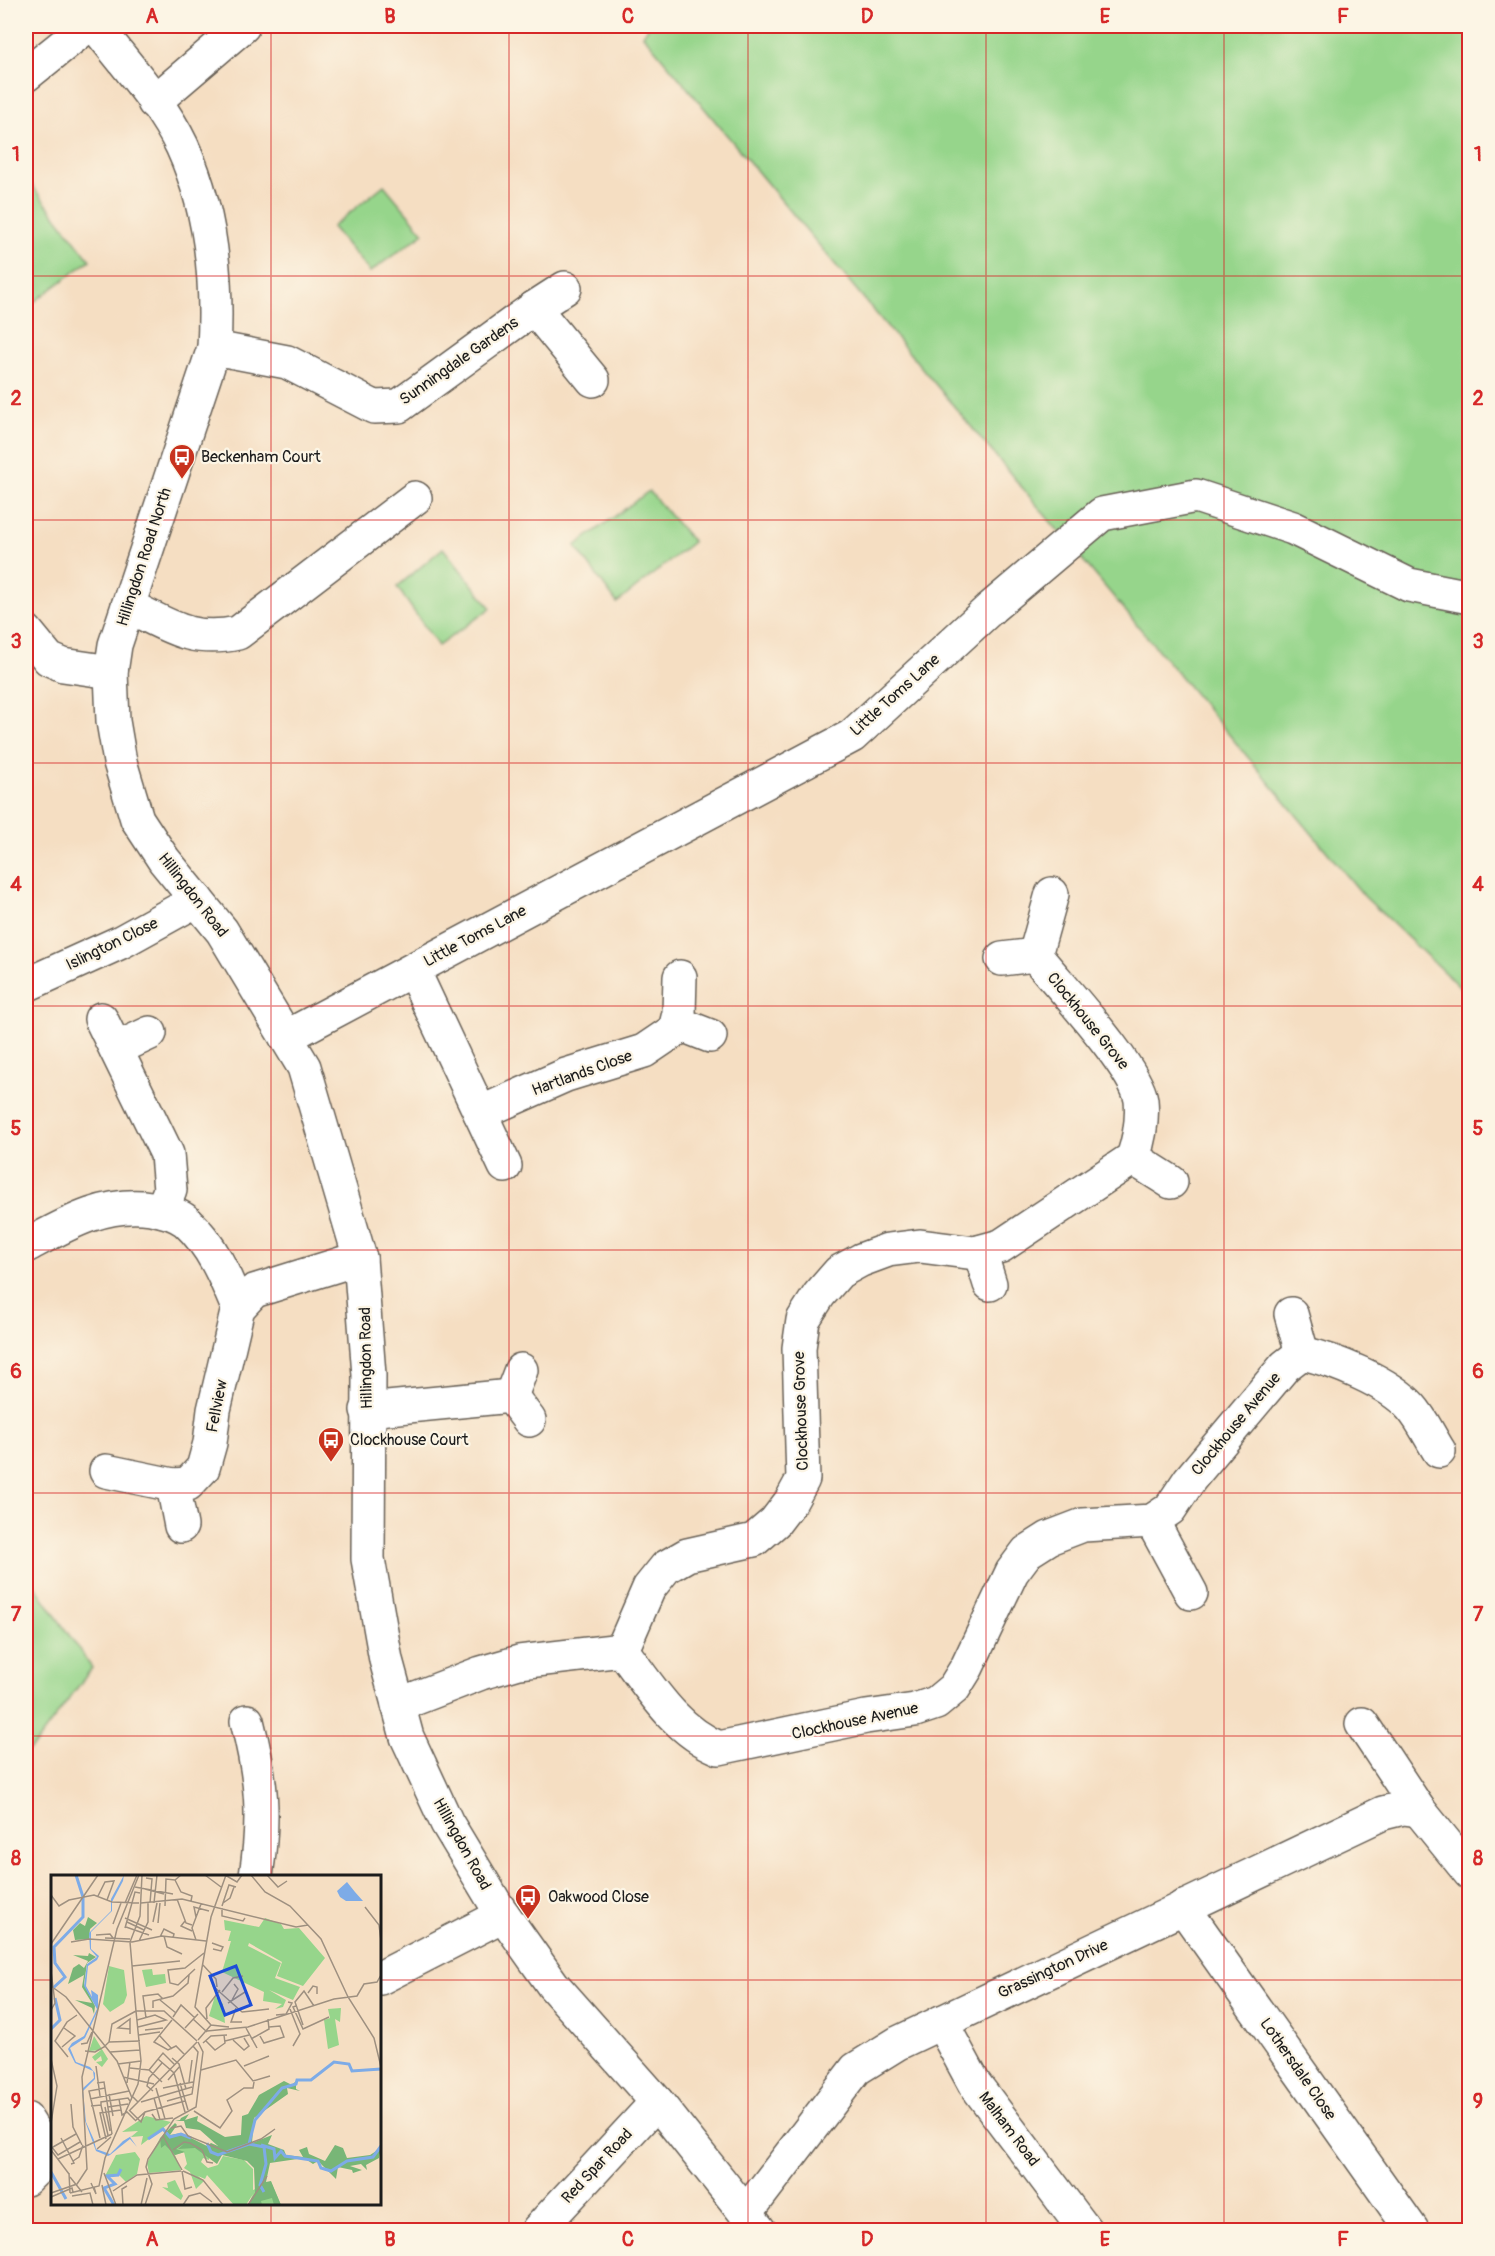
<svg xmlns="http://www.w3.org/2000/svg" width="1495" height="2256" font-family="Pangolin,sans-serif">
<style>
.green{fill:#96d58b;stroke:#597854;stroke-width:1.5}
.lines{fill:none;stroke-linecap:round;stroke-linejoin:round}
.minor-casing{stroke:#686056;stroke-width:36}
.minor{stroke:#fff;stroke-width:33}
.grid{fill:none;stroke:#d62828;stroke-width:1.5;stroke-opacity:0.55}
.labels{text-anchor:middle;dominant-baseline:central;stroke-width:4.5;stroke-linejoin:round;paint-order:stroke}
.street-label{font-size:16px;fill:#1c1c1c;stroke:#fcf5e5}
.poi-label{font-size:16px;fill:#1c1c1c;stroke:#fcf5e5;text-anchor:start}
.inset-river{fill:none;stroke:#7dabe7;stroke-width:3}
.inset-road{fill:none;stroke:#9e9080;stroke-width:1.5}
.view{fill:#1d4ed8;fill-opacity:0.15;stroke:#1d4ed8;stroke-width:3}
.inset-edge{fill:none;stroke:#1c1c1c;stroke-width:3}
.neatline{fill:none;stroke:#d62828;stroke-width:2}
.grid-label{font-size:20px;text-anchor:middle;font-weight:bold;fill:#d62828}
</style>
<rect width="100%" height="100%" fill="#fcf5e5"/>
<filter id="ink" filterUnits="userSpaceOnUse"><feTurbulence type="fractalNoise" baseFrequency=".0167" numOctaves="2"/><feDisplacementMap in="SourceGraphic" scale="12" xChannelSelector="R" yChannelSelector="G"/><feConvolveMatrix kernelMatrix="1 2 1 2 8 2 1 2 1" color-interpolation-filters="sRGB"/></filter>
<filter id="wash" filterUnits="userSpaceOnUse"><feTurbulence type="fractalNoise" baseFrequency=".008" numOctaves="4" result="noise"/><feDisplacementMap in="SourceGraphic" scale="24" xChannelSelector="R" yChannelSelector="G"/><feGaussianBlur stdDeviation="1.35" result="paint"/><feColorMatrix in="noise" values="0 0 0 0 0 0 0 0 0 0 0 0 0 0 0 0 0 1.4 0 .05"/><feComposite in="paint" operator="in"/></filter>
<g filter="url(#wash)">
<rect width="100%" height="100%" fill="#f5dec2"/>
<g class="green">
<path d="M 649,26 L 1469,26 L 1469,996 L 1365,897 L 643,35 Z"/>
<path d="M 26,178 L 90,260 L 26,308 Z"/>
<path d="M 384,185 L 424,233 L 370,272 L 332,227 Z"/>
<path d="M 649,491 L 693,542 L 617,603 L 575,546 Z"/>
<path d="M 443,548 L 491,608 L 438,646 L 397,587 Z"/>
<path d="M 26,1573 L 92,1668 L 34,1746 L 26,1752 Z"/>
</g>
</g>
<g filter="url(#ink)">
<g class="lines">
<g class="minor-casing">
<g id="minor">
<path d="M 96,26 C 125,64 161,102 182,146 C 211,209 218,279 214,348 L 115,645 L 111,672 L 113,721 L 120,762 L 137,819 L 164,860 L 222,931 L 304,1067 L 360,1258 L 369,1375 L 368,1559 L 386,1660 L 407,1737 L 447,1823 L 497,1906 L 553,1985 L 657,2102 L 759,2230"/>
<path d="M 26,75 L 87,26"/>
<path d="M 154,102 L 243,26"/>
<path d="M 534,308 L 593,380"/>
<path d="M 214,348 L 287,362 L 374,407 L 399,406 L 534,308 L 565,288"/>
<path d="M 128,606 C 170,626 190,643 238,633 L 415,498"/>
<path d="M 26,631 L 49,659 L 63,665 L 111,672"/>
<path d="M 1002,959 L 1035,955"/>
<path d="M 413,970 L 505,1166"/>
<path d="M 26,985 L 121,942 L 197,900"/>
<path d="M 101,1019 L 167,1154 L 170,1190 L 162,1210"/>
<path d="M 677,1023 L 710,1036"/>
<path d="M 286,1037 L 852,736 L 992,607 L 1102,514 L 1196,496 L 1293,528 L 1409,585 L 1470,597"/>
<path d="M 116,1049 L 150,1033"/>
<path d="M 480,1113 L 566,1075 L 644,1051 L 675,1030 L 679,1013 L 680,977"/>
<path d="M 1133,1158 L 1171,1182"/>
<path d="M 26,1246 C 65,1225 104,1201 151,1208 C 162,1210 177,1214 186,1221 C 212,1245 225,1276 238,1308"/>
<path d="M 980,1252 L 990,1284"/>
<path d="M 1291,1314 L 1302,1353"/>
<path d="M 511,1396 L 521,1370"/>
<path d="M 367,1410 L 511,1396 L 529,1420"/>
<path d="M 106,1471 L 173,1485 L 188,1484 L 203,1468 L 210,1443 L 214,1410 L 238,1308 L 254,1291 L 360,1258"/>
<path d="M 173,1485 L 181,1526"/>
<path d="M 1152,1521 L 1191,1593"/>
<path d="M 622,1650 L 649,1588 L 666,1567 L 687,1555 L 754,1540 L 775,1522 L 791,1501 L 803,1479 L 799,1348 L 803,1320 L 819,1295 L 839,1272 L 861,1260 L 888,1250 L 920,1246 L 975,1253 L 1001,1246 L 1133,1158 C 1139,1140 1143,1120 1141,1100 C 1136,1067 1059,985 1035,955 L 1052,894"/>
<path d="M 398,1705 L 481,1673 L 519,1662 L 622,1650 C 650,1687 675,1730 719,1748 L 866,1717 L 915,1710 L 936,1703 L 954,1688 L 967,1667 L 1012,1572 L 1027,1552 L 1049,1538 L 1083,1525 L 1152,1521 L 1170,1509 L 1190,1479 L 1285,1366 L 1302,1353 C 1334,1360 1389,1382 1411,1407 C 1422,1419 1430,1437 1439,1451"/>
<path d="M 247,1721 C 262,1780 265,1816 256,1876"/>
<path d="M 1362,1724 L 1419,1810 L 1470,1873"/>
<path d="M 1183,1907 L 1412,2230"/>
<path d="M 380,1978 L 503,1915"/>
<path d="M 941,2022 L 974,2083 L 1085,2230"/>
<path d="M 26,2119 L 49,2156"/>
<path d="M 26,2179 L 52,2153"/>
<path d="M 746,2213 L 856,2069 L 898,2043 L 1383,1813 L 1403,1808 L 1419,1810"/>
<path d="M 538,2230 L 657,2102"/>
</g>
</g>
<use href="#minor" class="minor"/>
</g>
</g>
<path class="grid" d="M 271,26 L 271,1876M 509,26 L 509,2230M 748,26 L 748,2230M 986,26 L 986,2230M 1224,26 L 1224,2230M 26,276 L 1470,276M 26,520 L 1470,520M 26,763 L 1470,763M 26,1006 L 1470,1006M 26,1250 L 1470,1250M 26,1493 L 1470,1493M 26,1736 L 1470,1736M 26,1980 L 52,1980M 380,1980 L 1470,1980M 271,2204 L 271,2230"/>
<defs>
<g id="bus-pin" transform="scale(1.35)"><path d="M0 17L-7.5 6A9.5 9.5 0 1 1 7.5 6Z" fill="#c8321e" stroke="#fcf5e5"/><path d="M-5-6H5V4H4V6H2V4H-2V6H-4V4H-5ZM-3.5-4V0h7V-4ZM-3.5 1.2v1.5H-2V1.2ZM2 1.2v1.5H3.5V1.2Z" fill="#fff"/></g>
</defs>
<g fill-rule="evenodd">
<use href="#bus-pin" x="182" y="457"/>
<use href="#bus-pin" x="331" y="1440"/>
<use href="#bus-pin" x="528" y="1897"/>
</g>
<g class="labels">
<g class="street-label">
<text transform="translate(459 361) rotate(-35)">Sunningdale Gardens</text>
<text transform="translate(144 557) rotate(-72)">Hillingdon Road North</text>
<text transform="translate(895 695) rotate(-42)">Little Toms Lane</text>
<text transform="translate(193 895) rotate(52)">Hillingdon Road</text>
<text transform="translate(475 936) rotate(-28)">Little Toms Lane</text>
<text transform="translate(112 944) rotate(-26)">Islington Close</text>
<text transform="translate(1088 1021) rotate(51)">Clockhouse Grove</text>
<text transform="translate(582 1073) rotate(-20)">Hartlands Close</text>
<text transform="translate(366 1358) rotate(-91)">Hillingdon Road</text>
<text transform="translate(217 1406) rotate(-79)">Fellview</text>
<text transform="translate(801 1411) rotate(-92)">Clockhouse Grove</text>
<text transform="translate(1236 1424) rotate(-50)">Clockhouse Avenue</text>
<text transform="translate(855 1721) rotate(-12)">Clockhouse Avenue</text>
<text transform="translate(462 1844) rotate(61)">Hillingdon Road</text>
<text transform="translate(1053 1969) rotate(-25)">Grassington Drive</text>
<text transform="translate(1298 2069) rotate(55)">Lothersdale Close</text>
<text transform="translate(1009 2129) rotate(53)">Malham Road</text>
<text transform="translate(597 2166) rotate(-47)">Red Spar Road</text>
</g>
<g class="poi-label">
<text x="201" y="457">Beckenham Court</text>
<text x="350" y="1440">Clockhouse Court</text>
<text x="548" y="1897">Oakwood Close</text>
</g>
</g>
<g transform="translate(51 1875)">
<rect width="330" height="330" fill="#f5dec2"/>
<path d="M 214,43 L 230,49 L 233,54 L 248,53 L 274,83 L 252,111 L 226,101 L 231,87 L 198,68 L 197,71 L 230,88 L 224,103 L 249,112 L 242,125 L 218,115 L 235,125 L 232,132 L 224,134 L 231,129 L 212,126 L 213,117 L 171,97 L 180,66 L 177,66 L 180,56 L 174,55 L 173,45 L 208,52 ZM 58,91 L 73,95 L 76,120 L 73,128 L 59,137 L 52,129 ZM 101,94 L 102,100 L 114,99 L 115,108 L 95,112 L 91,95 ZM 164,121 L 172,129 L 174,148 L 158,141 ZM 290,133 L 289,147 L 284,144 L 288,170 L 277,174 L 273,145 L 279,143 L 277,134 ZM 43,161 L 57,184 L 51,192 L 45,187 L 51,186 L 50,181 L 44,186 L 41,182 L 50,175 L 38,176 ZM 95,241 L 120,247 L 90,270 L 92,261 L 80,262 L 87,256 L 71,257 ZM 109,263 L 145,271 L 158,281 L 158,285 L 152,283 L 150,287 L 157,293 L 167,290 L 172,281 L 193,285 L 202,294 L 202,315 L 220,307 L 230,330 L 197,330 L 202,319 L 195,330 L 183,330 L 156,300 L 154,304 L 147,301 L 153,306 L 145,314 L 139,297 L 133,293 L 136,289 L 133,277 L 124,280 L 130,295 L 98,298 L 96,288 ZM 84,277 L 89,284 L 86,299 L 75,307 L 67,299 L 54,301 L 65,280 ZM 124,305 L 132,321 L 130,325 L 111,312 L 117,313 L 116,308 Z" fill="#96d58b"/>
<path d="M 37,42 L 46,48 L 39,54 L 38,64 L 24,65 L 22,55 L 29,48 L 34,51 ZM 38,78 L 45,82 L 36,88 L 33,109 L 44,131 L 43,139 L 41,133 L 24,125 L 41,128 L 31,112 L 33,100 L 17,109 L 22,93 L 28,89 L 33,93 L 37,86 L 22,80 L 37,81 ZM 233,206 L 241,210 L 245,206 L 245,214 L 249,216 L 236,213 L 237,219 L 203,243 L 201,268 L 221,260 L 217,269 L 233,275 L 235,280 L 252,282 L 248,275 L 256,272 L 258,279 L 274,286 L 284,270 L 292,273 L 296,283 L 319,280 L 330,273 L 328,283 L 315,290 L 316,295 L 310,289 L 299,291 L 311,295 L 302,298 L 301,295 L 287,292 L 285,304 L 267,286 L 262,289 L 253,283 L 219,288 L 215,307 L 220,306 L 230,330 L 223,330 L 221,323 L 210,326 L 211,330 L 197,330 L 204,318 L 203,293 L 196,286 L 171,280 L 166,289 L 144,273 L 127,274 L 133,269 L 125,274 L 134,277 L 124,280 L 114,270 L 110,273 L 109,263 L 124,248 L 126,250 L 119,260 L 130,258 L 156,271 L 160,268 L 167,271 L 149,255 L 135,253 L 133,246 L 124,246 L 129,245 L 130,243 L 138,239 L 134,245 L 147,241 L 146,246 L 174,262 L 190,260 L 191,241 L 197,239 L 208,220 Z" fill="#78b677"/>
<path d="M 73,0 L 72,6 L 61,27 L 61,36 L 40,57 L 40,74 L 48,81 L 46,85 L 37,91 L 35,111 L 41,122 L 40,115 L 47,120 L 47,135 L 34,163 L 19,173 L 25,187 L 39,192 L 44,198 L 44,204 L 32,216 L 35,247 L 43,265 L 45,274 L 59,279 L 72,266 L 87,257 L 79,262 L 86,272 L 79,264 L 59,280 L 57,281 L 45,276 L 34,246 L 31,214 L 43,203 L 42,196 L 24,188 L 17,174 L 21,168 L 33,161 L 46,134 L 33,111 L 36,89 L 46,82 L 39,74 L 38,58 L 60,36 L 60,24 ZM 296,7 L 304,17 L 312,26 L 295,26 L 289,22 L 286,16 Z" fill="#7dabe7"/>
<path class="inset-river" d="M 2,113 L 14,102 L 4,88 L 3,72 L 32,42 L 32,22 L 25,0M 0,154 L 9,145 L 4,123M 97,264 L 112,254 L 119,262 L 130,259 L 140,263M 156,268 L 160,277 L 167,280 L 198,269 L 213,272 L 215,289 L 209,310 L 213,317M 198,269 L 204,245 L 231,213 L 245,209 L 246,205 L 260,205 L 283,187 L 298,189 L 301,196 L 330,194M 210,270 L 223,274 L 224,283 L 230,276 L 234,281 L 267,286 L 270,293 L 280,296 L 296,286 L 322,282 L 330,271M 0,297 L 15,324M 63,330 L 53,313 L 64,309 L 56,301 L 67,300 L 70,294"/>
<path class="inset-road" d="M 91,0 L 89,41 L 79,67 L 85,136 L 113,136 L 146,166M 154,0 L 170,12M 174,0 L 186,7 L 191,0M 175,0 L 160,42 L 144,132 L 160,150 L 178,152M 200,0 L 214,17 L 239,31 L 270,64 L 297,122 L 323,163 L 330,192M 216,0 L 227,12 L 236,6M 95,3 L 101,4 L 99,28M 124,5 L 130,17 L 141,21 L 140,26M 84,12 L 122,19M 94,14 L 113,19M 0,20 L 8,31 L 18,25 L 43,20 L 61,27 L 88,28M 47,21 L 54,7 L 63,6 L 56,25M 126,24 L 135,48 L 141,50M 74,28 L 86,0M 90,28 L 131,24 L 245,52 L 257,50M 103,28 L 106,0M 172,28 L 179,23 L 183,12M 114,31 L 115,4 L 124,5 L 130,0M 171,31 L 178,10 L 185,12M 314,32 L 328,50 L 330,66M 171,33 L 171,41 L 192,46 L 194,43M 145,42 L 143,32 L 158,36M 74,43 L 101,55M 134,46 L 130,51 L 141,56M 76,47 L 93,55M 102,47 L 106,28M 107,48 L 109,28M 62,49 L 70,28M 75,52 L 98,60M 74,53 L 84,17 L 89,18M 45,60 L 59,59 L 62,63M 113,61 L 116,72 L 131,79M 109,62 L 113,54 L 123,59 L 122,63M 54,63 L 79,64M 145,65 L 141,53 L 150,29M 88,66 L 97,47 L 97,28M 20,67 L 38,64 L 81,67 L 111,61 L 155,66M 161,68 L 172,72 L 170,76 L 162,74M 0,69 L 47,0M 152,90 L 165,104 L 166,112M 81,91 L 129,86M 144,94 L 127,110 L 119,108 L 117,95 L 134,93 L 153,78M 0,96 L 4,128 L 0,135M 0,111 L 15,122 L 66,186 L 81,223M 162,111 L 191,137M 171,117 L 182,103 L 192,101M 257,118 L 262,111 L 266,112 L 266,119M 109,125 L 125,138M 181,125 L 187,114 L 183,109M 177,128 L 194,117M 245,131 L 242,132 L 252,154 L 278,142M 102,133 L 102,126 L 122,121 L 137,108 L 138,100M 185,133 L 180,147 L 191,147M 239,134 L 249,159 L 242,171M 191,137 L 218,134M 225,140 L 235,139 L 241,128 L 237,127M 122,142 L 130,130 L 144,143M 95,143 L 92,121 L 107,119 L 112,124M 142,144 L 156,157M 156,144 L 155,133 L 169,115M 86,145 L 104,140 L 115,145 L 87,152M 121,145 L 103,167 L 117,175 L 125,171 L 134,180M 252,150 L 244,127 L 253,116 L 263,131M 134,153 L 147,139M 195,153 L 206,173M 79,154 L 67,153 L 79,144 L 79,159M 94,155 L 112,153M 156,156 L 197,152 L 283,124 L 306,121 L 313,109 L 326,107 L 330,100M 88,160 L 109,157M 108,160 L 121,174M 209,161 L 213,168 L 233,162 L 229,151 L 218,152M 200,164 L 218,154 L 217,144M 147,165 L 160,150M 182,165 L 193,175 L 198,171 L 193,163M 155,166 L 164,175 L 174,168 L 173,160M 174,166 L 198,160M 58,167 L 89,166M 152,168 L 160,161 L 176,160M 30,169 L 36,168 L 41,157M 11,172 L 24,161 L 13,153M 34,176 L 44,177 L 53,172 L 58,167 L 61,149 L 85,136M 59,177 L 89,175M 17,182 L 4,166 L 16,147 L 26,140M 121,183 L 128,189 L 135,214M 0,184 L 6,211 L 0,248M 107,184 L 123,198 L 134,237M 67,189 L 90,186M 45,191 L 49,221M 193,191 L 218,181M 79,193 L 98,195 L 111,207M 98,195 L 112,178 L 124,190M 150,195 L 185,185 L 202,206 L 219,201M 72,202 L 103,209M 117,205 L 129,191M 138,207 L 141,185M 46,208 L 53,207 L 61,259M 76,208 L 79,187M 129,208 L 137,235M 105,213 L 114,244M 112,213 L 142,207M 102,216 L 96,211 L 98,203 L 111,188M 58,219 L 62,241M 103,223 L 109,245M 39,224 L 78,216M 68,224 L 71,240 L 76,237 L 84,245M 116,226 L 141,219 L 147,177 L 142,171M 87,227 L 146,167M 90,227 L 141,212M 20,229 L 22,252 L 31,270M 50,230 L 50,227 L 77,223 L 79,226M 40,231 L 50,230 L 57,260M 54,232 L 59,256M 57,232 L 77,229M 78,235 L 90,247 L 94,237M 79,235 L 87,227 L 82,222M 143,236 L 169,253 L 181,236 L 176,225 L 193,213 L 202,213 L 203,207M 101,239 L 105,245 L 122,243M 84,246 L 94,237 L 134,226M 120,253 L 130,251 L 137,261 L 176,277 L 210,264 L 224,254M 112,261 L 131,295M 10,263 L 23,288 L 20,289M 49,263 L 38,216 L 54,213M 55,264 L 49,238 L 70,235M 0,271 L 7,280 L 29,267M 2,272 L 25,259M 46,274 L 60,262M 0,275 L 18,299M 122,275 L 133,267 L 139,268 L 151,275 L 156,287 L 162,288M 7,284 L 61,259M 22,286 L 28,282 L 32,270M 131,296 L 134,314 L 141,312M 132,296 L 152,305 L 172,330M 18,298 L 19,318M 53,298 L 65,330M 19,302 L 31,317M 40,308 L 45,319 L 43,312M 51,310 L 55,330M 62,316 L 86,300 L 130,296M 0,318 L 26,309 L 36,294 L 31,202 L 66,54 L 88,0M 19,318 L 48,311 L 54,283 L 87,209 L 90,186 L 85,136M 21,321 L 39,318 L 42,330M 0,322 L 21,313 L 22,317M 72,330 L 71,314 L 76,311M 90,330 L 96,303M 94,330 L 101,309 L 95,292 L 97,284 L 123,244 L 145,232 L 152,177 L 147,167M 132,330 L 138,321 L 149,318 L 161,327M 197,330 L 216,301"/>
<path class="view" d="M 185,91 L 200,130 L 174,140 L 159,101 Z"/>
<rect width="330" height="330" class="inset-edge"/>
</g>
<rect width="1495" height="2256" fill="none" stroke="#fcf5e5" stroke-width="66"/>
<rect x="33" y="33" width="1429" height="2190" class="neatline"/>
<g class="grid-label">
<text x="152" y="23">A</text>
<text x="390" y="23">B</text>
<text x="628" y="23">C</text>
<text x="867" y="23">D</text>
<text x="1105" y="23">E</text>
<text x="1343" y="23">F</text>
<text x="16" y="161">1</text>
<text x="1478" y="161">1</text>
<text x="16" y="405">2</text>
<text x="1478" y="405">2</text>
<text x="16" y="648">3</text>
<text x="1478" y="648">3</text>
<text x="16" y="891">4</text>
<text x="1478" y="891">4</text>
<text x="16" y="1135">5</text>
<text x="1478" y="1135">5</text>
<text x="16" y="1378">6</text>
<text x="1478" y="1378">6</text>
<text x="16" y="1621">7</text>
<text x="1478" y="1621">7</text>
<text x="16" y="1865">8</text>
<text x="1478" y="1865">8</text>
<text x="16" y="2108">9</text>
<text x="1478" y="2108">9</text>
<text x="152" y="2246">A</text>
<text x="390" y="2246">B</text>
<text x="628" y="2246">C</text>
<text x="867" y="2246">D</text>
<text x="1105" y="2246">E</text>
<text x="1343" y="2246">F</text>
</g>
</svg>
